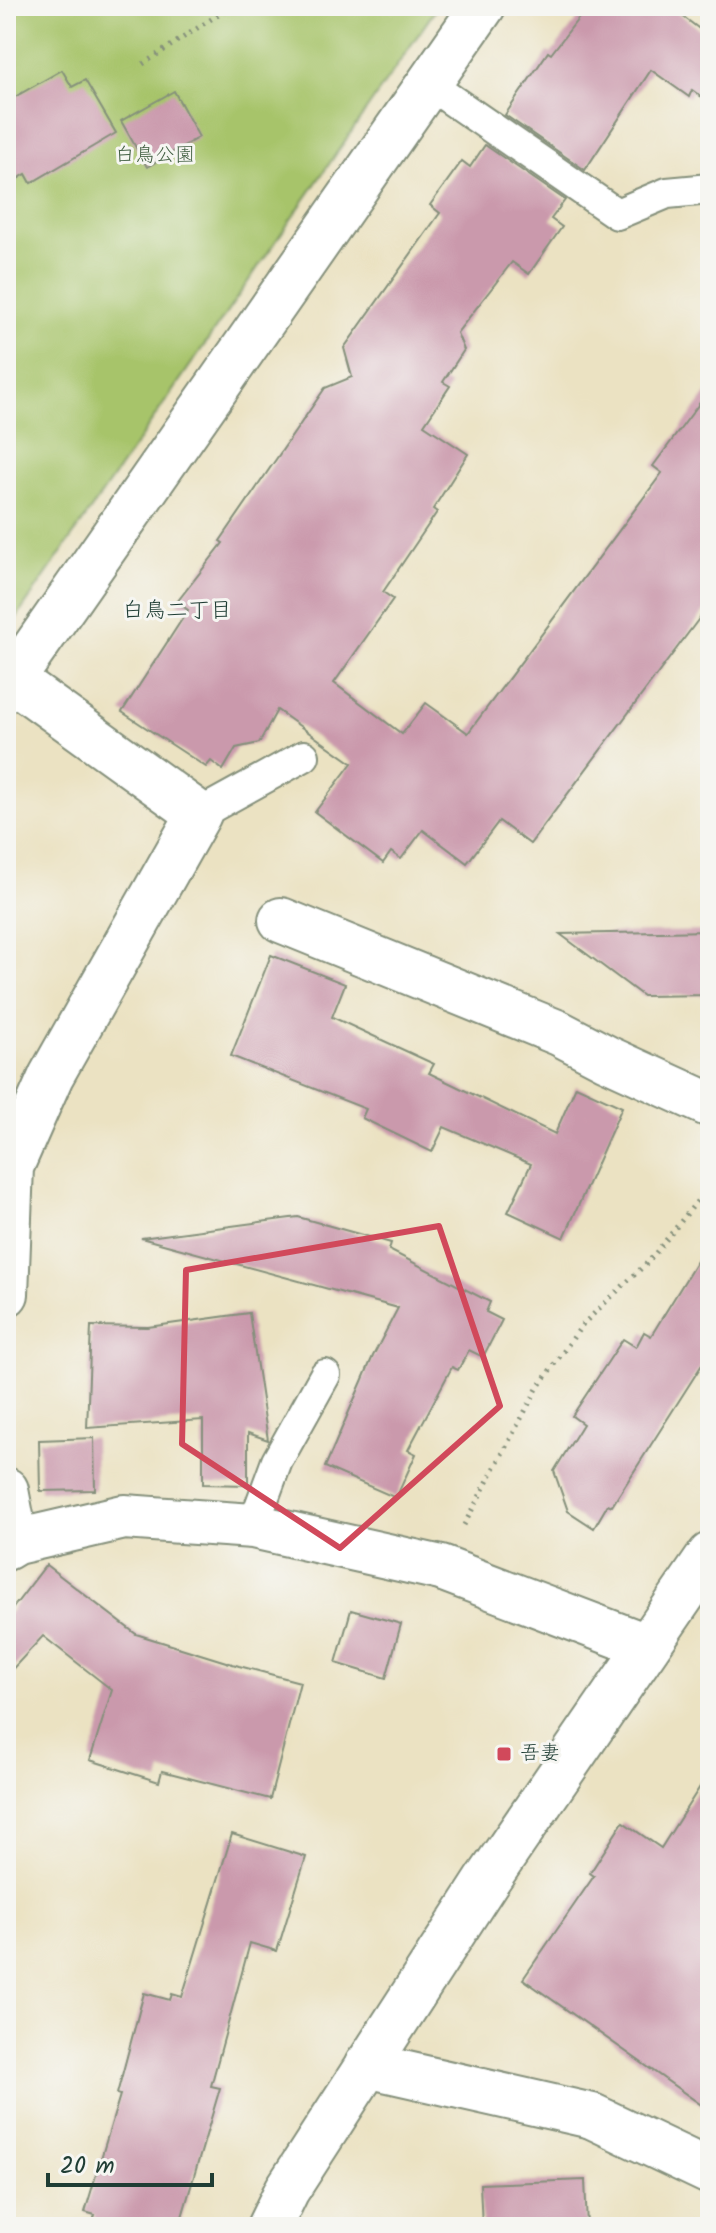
<svg xmlns="http://www.w3.org/2000/svg" width="716" height="2233" font-family="Kalam,'Klee One',sans-serif">
<style>
.green{fill:#a7c46a;stroke:#63804f;stroke-width:2}
.building{fill:#ca99ac}
.lines{fill:none;stroke-linecap:round;stroke-linejoin:round}
.lane-casing{stroke:#85907b;stroke-width:34}
.street-casing{stroke:#85907b;stroke-width:48}
.secondary-casing{stroke:#85907b;stroke-width:48}
.path{stroke:#85907b;stroke-width:5;stroke-dasharray:2 6;stroke-linecap:butt}
.lane{stroke:#fff;stroke-width:30}
.street{stroke:#fff;stroke-width:44}
.secondary{stroke:#fff;stroke-width:44}
.marked{fill:none;stroke:#d1495b;stroke-width:6;stroke-linejoin:round}
.poi-dot{fill:#d1495b;stroke:#f6f6f2;stroke-width:3}
.labels{text-anchor:middle;dominant-baseline:central;stroke-width:6;stroke-linejoin:round;paint-order:stroke}
.park-label{font-size:20px;fill:#415f42;stroke:#f6f6f2}
.poi-label{font-size:20px;fill:#1f3d34;stroke:#f6f6f2;text-anchor:start}
.neighbourhood-label{font-size:22px;fill:#1f3d34;stroke:#f6f6f2}
</style>
<rect width="100%" height="100%" fill="#f6f6f2"/>
<filter id="ink" filterUnits="userSpaceOnUse"><feTurbulence type="fractalNoise" baseFrequency=".0125" numOctaves="2"/><feDisplacementMap in="SourceGraphic" scale="16" xChannelSelector="R" yChannelSelector="G"/><feConvolveMatrix kernelMatrix="1 2 1 2 8 2 1 2 1" color-interpolation-filters="sRGB"/></filter>
<filter id="wash" filterUnits="userSpaceOnUse"><feTurbulence type="fractalNoise" baseFrequency=".006" numOctaves="4" result="noise"/><feDisplacementMap in="SourceGraphic" scale="32" xChannelSelector="R" yChannelSelector="G"/><feGaussianBlur stdDeviation="1.8" result="paint"/><feColorMatrix in="noise" values="0 0 0 0 0 0 0 0 0 0 0 0 0 0 0 0 0 1.4 0 .05"/><feComposite in="paint" operator="in"/></filter>
<g filter="url(#wash)">
<rect width="100%" height="100%" fill="#ebe2c2"/>
<path class="green" d="M 6,6 L 438,6 L 10,627 L 6,629 Z"/>
<g id="blocks">
<g class="building">
<path d="M 588,6 L 669,6 L 710,37 L 710,103 L 692,90 L 689,97 L 651,70 L 585,170 L 505,115 L 548,52 L 551,54 Z"/>
<path d="M 62,70 L 72,87 L 85,80 L 116,133 L 31,183 L 26,174 L 6,186 L 6,102 Z"/>
<path d="M 174,91 L 199,137 L 147,167 L 121,121 Z"/>
<path d="M 485,145 L 565,200 L 551,219 L 562,227 L 529,274 L 512,262 L 457,333 L 464,350 L 443,382 L 450,386 L 424,425 L 468,454 L 433,509 L 437,512 L 383,592 L 393,599 L 334,683 L 402,734 L 426,703 L 468,733 L 662,473 L 653,466 L 710,389 L 710,604 L 530,844 L 499,821 L 467,863 L 423,830 L 401,859 L 391,852 L 383,863 L 315,812 L 352,763 L 277,710 L 259,743 L 236,748 L 223,770 L 211,761 L 206,767 L 122,712 L 188,610 L 177,602 L 223,543 L 220,541 L 325,388 L 352,377 L 344,348 L 440,213 L 430,205 L 462,161 L 470,167 Z"/>
<path d="M 710,931 L 710,995 L 643,996 L 560,934 Z"/>
<path d="M 271,955 L 345,984 L 332,1017 L 434,1064 L 429,1073 L 555,1134 L 576,1086 L 622,1107 L 564,1238 L 508,1212 L 531,1164 L 444,1127 L 432,1152 L 362,1118 L 366,1109 L 231,1056 Z"/>
<path d="M 298,1217 L 391,1243 L 389,1250 L 490,1302 L 486,1312 L 502,1320 L 483,1357 L 469,1350 L 458,1370 L 452,1367 L 408,1450 L 416,1454 L 396,1498 L 325,1467 L 373,1356 L 398,1308 L 141,1238 Z"/>
<path d="M 710,1240 L 710,1352 L 612,1506 L 608,1504 L 594,1528 L 568,1511 L 554,1471 L 583,1424 L 572,1416 L 623,1339 L 636,1347 L 644,1332 L 651,1336 Z"/>
<path d="M 249,1313 L 268,1440 L 248,1433 L 248,1485 L 203,1484 L 203,1420 L 87,1428 L 91,1326 L 148,1327 Z"/>
<path d="M 94,1438 L 95,1490 L 40,1491 L 39,1440 Z"/>
<path d="M 46,1565 L 136,1634 L 239,1666 L 300,1682 L 270,1799 L 162,1771 L 159,1782 L 90,1760 L 112,1690 L 43,1636 L 6,1676 L 6,1617 Z"/>
<path d="M 351,1610 L 401,1624 L 386,1678 L 336,1663 Z"/>
<path d="M 710,1771 L 710,2111 L 523,1979 L 594,1876 L 590,1873 L 623,1822 L 661,1848 Z"/>
<path d="M 232,1834 L 306,1857 L 277,1951 L 250,1943 L 211,2086 L 220,2088 L 179,2227 L 91,2227 L 95,2215 L 85,2212 L 120,2095 L 117,2094 L 144,1993 L 170,2000 L 172,1994 L 182,1997 Z"/>
<path d="M 585,2180 L 587,2227 L 482,2227 L 480,2184 Z"/>
</g>
</g>
</g>
<g filter="url(#ink)">
<use href="#blocks" fill-opacity="0" stroke="#85907b" stroke-width="2"/>
<g class="lines">
<g class="lane-casing">
<g id="lane">
<path d="M 427,83 L 617,214 L 667,193 L 710,189"/>
<path d="M 199,814 L 304,756"/>
<path d="M 253,1526 L 277,1461 L 325,1375"/>
</g>
</g>
<g class="street-casing">
<g id="street">
<path d="M 6,675 L 199,814 L 51,1076 L 11,1167 L 6,1294"/>
<path d="M 281,920 L 559,1033 L 607,1058 L 710,1105"/>
<path d="M 6,1490 L 16,1542"/>
<path d="M 6,1548 L 16,1542 L 124,1517 L 253,1526 L 441,1568 L 646,1646"/>
<path d="M 367,2065 L 592,2116 L 710,2172"/>
</g>
</g>
<g class="secondary-casing">
<g id="secondary">
<path d="M 6,689 L 483,6"/>
<path d="M 269,2227 L 287,2190 L 486,1882 L 710,1555"/>
</g>
</g>
<g class="path">
<path d="M 143,64 L 231,6"/>
<path d="M 464,1525 L 538,1387 L 583,1324 L 650,1260 L 710,1185"/>
</g>
<use href="#lane" class="lane"/>
<use href="#street" class="street"/>
<use href="#secondary" class="secondary"/>
</g>
</g>
<path class="marked" d="M 439,1226 L 500,1406 L 340,1548 L 182,1444 L 186,1270 Z"/>
<rect class="poi-dot" x="496" y="1746" width="16" height="16" rx="4"/>
<g class="labels">
<g class="park-label">
<text x="155" y="156">白鳥公園</text>
</g>
<g class="poi-label">
<text x="520" y="1754">吾妻</text>
</g>
<g class="neighbourhood-label">
<text x="177" y="611">白鳥二丁目</text>
</g>
</g>
<rect width="716" height="2233" fill="none" stroke="#f6f6f2" stroke-width="32"/>
<path d="M48 2173v12h164v-12" fill="none" stroke="#1f3d34" stroke-width="4"/>
<text x="60" y="2173" font-size="24" fill="#1f3d34" stroke="#f6f6f2" stroke-width="6" paint-order="stroke">20 m</text>
</svg>
